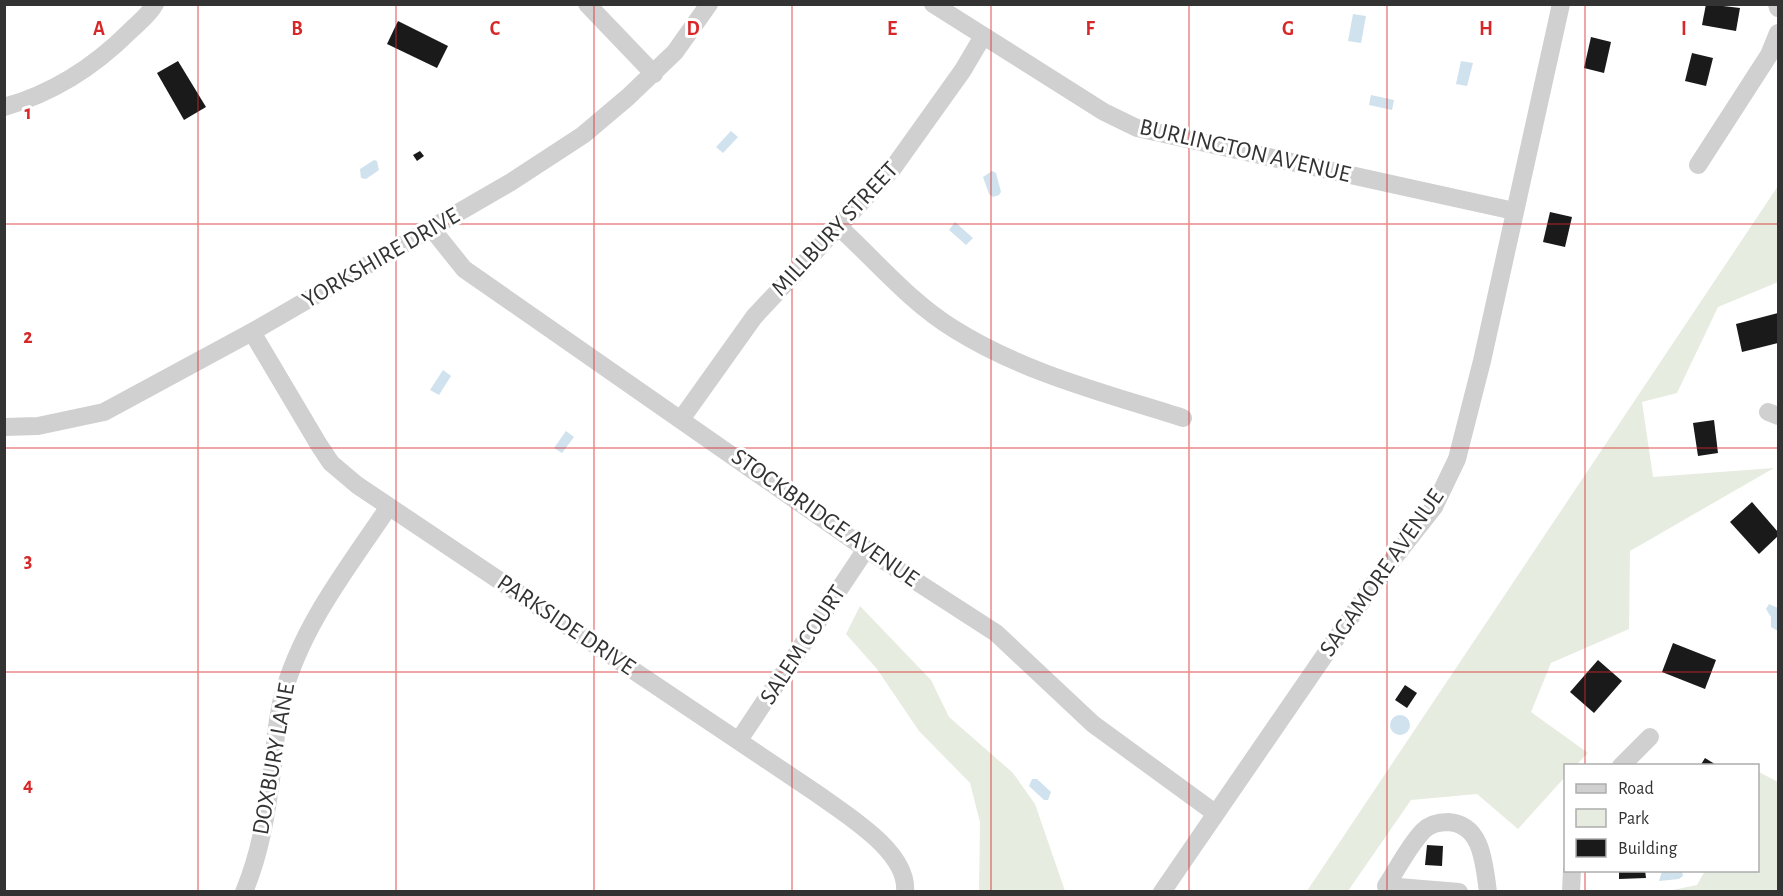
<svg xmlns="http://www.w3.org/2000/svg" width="1783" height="896" font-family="'Alegreya Sans',sans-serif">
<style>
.green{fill:#e6ecdf}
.water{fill:#cfe2ee}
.building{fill:#1a1a1a}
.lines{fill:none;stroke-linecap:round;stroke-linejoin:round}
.minor{stroke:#d0d0d0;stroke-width:18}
.grid{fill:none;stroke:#d62828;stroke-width:1.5;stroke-opacity:0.55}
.labels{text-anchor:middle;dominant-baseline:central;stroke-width:6;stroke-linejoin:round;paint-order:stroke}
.street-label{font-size:24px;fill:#333;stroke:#fff}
.grid-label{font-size:20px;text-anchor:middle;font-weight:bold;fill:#d62828;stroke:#fff;stroke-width:6;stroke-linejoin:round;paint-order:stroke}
</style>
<rect width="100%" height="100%" fill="#fff"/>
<g class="green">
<path d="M 1778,186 L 1778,282 L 1718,307 L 1677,393 L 1642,402 L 1653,477 L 1774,468 L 1630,551 L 1629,629 L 1551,663 L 1531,712 L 1588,753 L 1576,765 L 1566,766 L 1565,777 L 1518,829 L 1477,794 L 1411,800 L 1348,891 L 1307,891 Z"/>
<path d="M 860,606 L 931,680 L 949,717 L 1013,773 L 1035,804 L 1065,891 L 979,891 L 980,822 L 970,783 L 919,731 L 877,669 L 846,634 Z"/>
<path d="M 1759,772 L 1778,782 L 1778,891 L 1668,891 L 1697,885 L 1705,871 L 1758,870 Z"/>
</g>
<g class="water">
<path d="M 1353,14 L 1366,16 L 1361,43 L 1348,41 Z"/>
<path d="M 1461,61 L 1473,63 L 1467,86 L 1456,84 Z"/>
<path d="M 1371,95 L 1394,100 L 1392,110 L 1369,105 Z"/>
<path d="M 731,131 L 738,137 L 723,153 L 716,147 Z"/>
<path d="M 374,160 L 377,161 L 379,170 L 366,179 L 361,178 L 360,169 Z"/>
<path d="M 992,171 L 996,173 L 1001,192 L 999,195 L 993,197 L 989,194 L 983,177 Z"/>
<path d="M 955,222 L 973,238 L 966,245 L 949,230 Z"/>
<path d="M 443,370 L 451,376 L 439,395 L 430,390 Z"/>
<path d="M 566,431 L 574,437 L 562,453 L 554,448 Z"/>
<path d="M 1769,604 L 1778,608 L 1778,631 L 1771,627 L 1771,617 L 1766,609 Z"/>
<circle cx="1400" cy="725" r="10"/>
<path d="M 1032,779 L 1037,779 L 1051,792 L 1048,800 L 1044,800 L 1029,786 Z"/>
<path d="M 1662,871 L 1682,871 L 1683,876 L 1679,879 L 1659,881 Z"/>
</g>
<g class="building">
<path d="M 1706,4 L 1740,8 L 1736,31 L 1702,25 Z"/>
<path d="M 398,21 L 448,46 L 437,68 L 387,44 Z"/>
<path d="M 1591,37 L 1611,42 L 1604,73 L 1584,68 Z"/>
<path d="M 1692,53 L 1713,58 L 1706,86 L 1685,81 Z"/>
<path d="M 178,61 L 206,107 L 184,120 L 157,73 Z"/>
<path d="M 420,151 L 424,156 L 417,161 L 413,155 Z"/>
<path d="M 1550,212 L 1572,217 L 1565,247 L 1543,242 Z"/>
<path d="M 1778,313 L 1778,343 L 1742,352 L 1736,324 Z"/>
<path d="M 1714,420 L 1718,453 L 1698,456 L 1693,423 Z"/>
<path d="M 1752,502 L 1778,532 L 1778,536 L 1759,554 L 1730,522 Z"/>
<path d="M 1673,643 L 1716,660 L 1705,689 L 1662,672 Z"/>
<path d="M 1598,660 L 1622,681 L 1594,713 L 1570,692 Z"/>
<path d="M 1405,685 L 1417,693 L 1407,708 L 1395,700 Z"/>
<path d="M 1705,758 L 1718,766 L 1700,766 Z"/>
<path d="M 1427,845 L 1443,846 L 1442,866 L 1425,865 Z"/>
<path d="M 1619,870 L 1645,870 L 1646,878 L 1619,879 Z"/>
</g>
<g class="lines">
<g class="minor">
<path d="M 587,4 L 654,74"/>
<path d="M 933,4 L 1104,112 L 1137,128 L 1514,211"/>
<path d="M 1777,4 L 1778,8"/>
<path d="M 4,107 C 54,93 94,67 130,31 C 138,23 149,15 155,4"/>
<path d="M 1698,165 L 1769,55 L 1778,33"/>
<path d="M 839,227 C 876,261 911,303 954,329 C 1024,373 1105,393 1183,418"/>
<path d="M 432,229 L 464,269 L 866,549 L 996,633 L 1093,724 L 1215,813"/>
<path d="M 252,332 L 319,445 L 331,463 L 357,485 L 819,795 C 846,815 909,852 905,892"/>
<path d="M 1768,412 L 1778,416"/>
<path d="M 682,418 L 754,317 L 893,168 L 963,70 L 983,36"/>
<path d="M 4,427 L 38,426 L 104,412 L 252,332 L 511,182 L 583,135 L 628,97 L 675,52 L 709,4"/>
<path d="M 739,740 L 866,549"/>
<path d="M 1621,766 L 1650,737"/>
<path d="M 244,892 C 260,854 267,812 272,772 C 275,748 276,723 282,699 C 300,628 347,569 388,508"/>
<path d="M 1162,892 L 1375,582 L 1434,507 L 1457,459 L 1482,361 L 1561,4"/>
<path d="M 1459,892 L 1386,886 C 1398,868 1408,847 1423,831 C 1430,824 1438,822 1448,822 C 1483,824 1484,865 1488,892"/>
<path d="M 1571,892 L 1572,870"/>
</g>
</g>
<path class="grid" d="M 198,4 L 198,892M 396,4 L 396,892M 594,4 L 594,892M 792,4 L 792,892M 991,4 L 991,892M 1189,4 L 1189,892M 1387,4 L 1387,892M 1585,4 L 1585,766M 4,224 L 1778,224M 4,448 L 1778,448M 4,672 L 1778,672M 1585,870 L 1585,892"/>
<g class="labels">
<g class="street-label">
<text transform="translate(1245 151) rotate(13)">BURLINGTON AVENUE</text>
<text transform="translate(835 229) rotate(-47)">MILLBURY STREET</text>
<text transform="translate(381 258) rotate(-30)">YORKSHIRE DRIVE</text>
<text transform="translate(825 518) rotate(35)">STOCKBRIDGE AVENUE</text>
<text transform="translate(1382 573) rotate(-55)">SAGAMORE AVENUE</text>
<text transform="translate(566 625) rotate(34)">PARKSIDE DRIVE</text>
<text transform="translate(803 645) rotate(-57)">SALEM COURT</text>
<text transform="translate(274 759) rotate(-80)">DOXBURY LANE</text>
</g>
</g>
<g class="grid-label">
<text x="99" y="35">A</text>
<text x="297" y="35">B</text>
<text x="495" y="35">C</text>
<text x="693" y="35">D</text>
<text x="892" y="35">E</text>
<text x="1090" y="35">F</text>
<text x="1288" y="35">G</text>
<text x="1486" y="35">H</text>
<text x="1684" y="35">I</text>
<text x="28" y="119">1</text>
<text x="28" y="343">2</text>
<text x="28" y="567">3</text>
<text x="28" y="791">4</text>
</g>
<rect width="1783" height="896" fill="none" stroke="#333333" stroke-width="12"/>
<rect x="1564" y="764" width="195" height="108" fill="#ffffff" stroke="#adadad" stroke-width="1.5"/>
<rect x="1576" y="784" width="30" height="9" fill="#d0d0d0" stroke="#adadad" stroke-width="1.5"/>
<text x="1618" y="794" font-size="18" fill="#333333">Road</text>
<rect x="1576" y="809" width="30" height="18" fill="#e6ecdf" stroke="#adadad" stroke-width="1.5"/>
<text x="1618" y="824" font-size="18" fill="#333333">Park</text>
<rect x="1576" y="839" width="30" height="18" fill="#1a1a1a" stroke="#adadad" stroke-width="1.5"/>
<text x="1618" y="854" font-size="18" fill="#333333">Building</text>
</svg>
